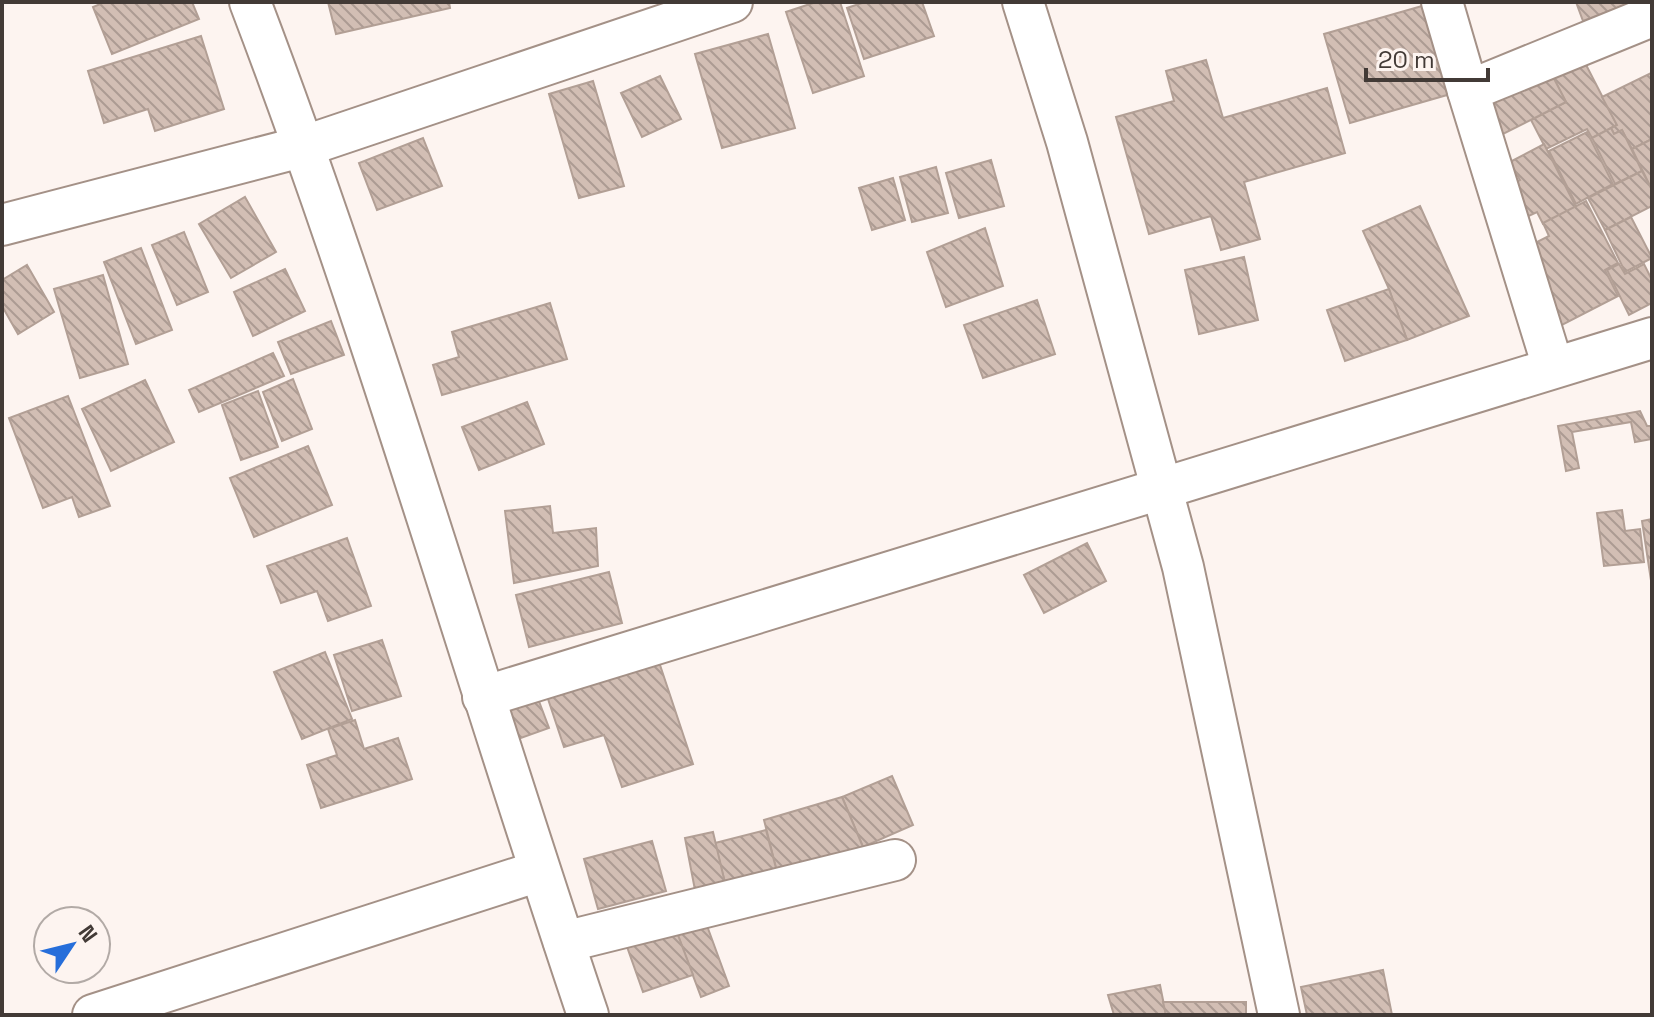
<svg xmlns="http://www.w3.org/2000/svg" width="1654" height="1017" font-family="'Space Grotesk',sans-serif">
<style>
.building{fill:url(#building-back-hatch);stroke:#b29f95;stroke-width:2}
.lines{fill:none;stroke-linecap:round;stroke-linejoin:round}
.minor-casing{stroke:#a49187;stroke-width:44}
.minor{stroke:#fff;stroke-width:40}
</style>
<defs>
<pattern id="building-back-hatch" width="6" height="6" patternUnits="userSpaceOnUse" patternTransform="scale(2)"><rect width="6" height="6" fill="#d2beb4"/><path d="M-1 5l2 2M0 0l6 6M5-1l2 2" fill="none" stroke="#ac9b93"/></pattern>
</defs>
<rect width="100%" height="100%" fill="#fdf4f0"/>
<g class="building">
<path d="M 105,2 L 192,2 L 199,19 L 112,54 L 93,7 Z"/>
<path d="M 328,2 L 449,2 L 450,8 L 336,34 Z"/>
<path d="M 816,2 L 840,2 L 864,76 L 813,93 L 786,12 Z"/>
<path d="M 865,2 L 922,2 L 934,36 L 864,59 L 847,8 Z"/>
<path d="M 1576,2 L 1626,2 L 1627,4 L 1583,21 Z"/>
<path d="M 1429,4 L 1454,93 L 1350,123 L 1324,34 Z"/>
<path d="M 768,34 L 795,128 L 722,148 L 695,54 Z"/>
<path d="M 201,36 L 224,109 L 155,131 L 148,109 L 104,123 L 88,71 Z"/>
<path d="M 1582,57 L 1617,125 L 1592,138 L 1587,129 L 1546,149 L 1531,120 L 1566,102 L 1551,73 Z"/>
<path d="M 1206,60 L 1223,118 L 1327,88 L 1345,153 L 1244,182 L 1260,239 L 1221,250 L 1211,216 L 1149,234 L 1116,117 L 1174,101 L 1166,71 Z"/>
<path d="M 1547,65 L 1566,102 L 1503,134 L 1483,97 Z"/>
<path d="M 1651,73 L 1652,139 L 1632,149 L 1622,130 L 1614,134 L 1611,128 L 1617,125 L 1602,97 Z"/>
<path d="M 660,76 L 681,119 L 642,137 L 621,93 Z"/>
<path d="M 593,81 L 624,186 L 579,198 L 549,94 Z"/>
<path d="M 1611,128 L 1614,134 L 1622,130 L 1642,171 L 1615,184 L 1592,138 Z"/>
<path d="M 1587,132 L 1613,184 L 1576,204 L 1549,151 Z"/>
<path d="M 423,138 L 442,186 L 377,210 L 359,163 Z"/>
<path d="M 1652,139 L 1652,190 L 1632,149 Z"/>
<path d="M 1544,144 L 1576,207 L 1543,224 L 1537,212 L 1518,221 L 1502,189 L 1520,180 L 1510,162 Z"/>
<path d="M 991,160 L 1004,206 L 959,218 L 946,173 Z"/>
<path d="M 936,167 L 948,213 L 912,222 L 900,177 Z"/>
<path d="M 1642,171 L 1652,190 L 1652,206 L 1605,230 L 1588,198 Z"/>
<path d="M 893,178 L 905,220 L 872,230 L 859,188 Z"/>
<path d="M 245,197 L 276,252 L 231,278 L 199,224 Z"/>
<path d="M 1586,201 L 1618,263 L 1605,270 L 1618,296 L 1560,326 L 1521,250 L 1549,236 L 1543,223 Z"/>
<path d="M 1420,206 L 1469,316 L 1407,340 L 1389,289 L 1363,231 Z"/>
<path d="M 1631,217 L 1652,258 L 1625,272 L 1605,230 Z"/>
<path d="M 985,228 L 1003,286 L 946,307 L 927,252 Z"/>
<path d="M 184,232 L 208,292 L 177,305 L 152,245 Z"/>
<path d="M 141,248 L 172,330 L 136,344 L 104,262 Z"/>
<path d="M 1244,257 L 1258,320 L 1199,334 L 1185,270 Z"/>
<path d="M 1619,264 L 1625,274 L 1644,264 L 1652,280 L 1652,303 L 1629,315 L 1607,270 Z"/>
<path d="M 27,265 L 54,312 L 18,334 L 2,306 L 2,280 Z"/>
<path d="M 285,269 L 305,311 L 253,336 L 234,292 Z"/>
<path d="M 103,275 L 128,364 L 80,378 L 54,289 Z"/>
<path d="M 1389,289 L 1407,340 L 1345,361 L 1327,310 Z"/>
<path d="M 1037,300 L 1055,354 L 983,378 L 964,325 Z"/>
<path d="M 550,303 L 567,359 L 442,395 L 433,365 L 459,357 L 452,332 Z"/>
<path d="M 331,321 L 344,355 L 291,374 L 278,342 Z"/>
<path d="M 273,353 L 284,376 L 199,412 L 189,390 Z"/>
<path d="M 293,379 L 312,429 L 282,441 L 263,392 Z"/>
<path d="M 145,380 L 174,442 L 111,471 L 82,409 Z"/>
<path d="M 258,391 L 278,447 L 241,460 L 222,405 Z"/>
<path d="M 68,396 L 110,506 L 79,517 L 72,497 L 43,508 L 9,418 Z"/>
<path d="M 527,402 L 544,444 L 479,470 L 462,427 Z"/>
<path d="M 1640,411 L 1647,426 L 1652,426 L 1652,439 L 1635,442 L 1631,422 L 1572,432 L 1579,468 L 1566,471 L 1558,426 Z"/>
<path d="M 308,446 L 332,505 L 254,537 L 230,478 Z"/>
<path d="M 550,506 L 553,533 L 596,528 L 598,566 L 514,583 L 505,511 Z"/>
<path d="M 1622,510 L 1625,531 L 1640,529 L 1644,562 L 1604,566 L 1597,513 Z"/>
<path d="M 1652,519 L 1652,587 L 1642,521 Z"/>
<path d="M 347,538 L 371,606 L 328,621 L 317,591 L 281,603 L 267,566 Z"/>
<path d="M 1087,543 L 1106,581 L 1044,613 L 1024,575 Z"/>
<path d="M 609,572 L 622,623 L 529,647 L 516,595 Z"/>
<path d="M 382,640 L 401,696 L 352,711 L 334,655 Z"/>
<path d="M 325,652 L 352,719 L 302,739 L 274,672 Z"/>
<path d="M 657,656 L 693,764 L 622,787 L 604,735 L 564,747 L 546,693 Z"/>
<path d="M 537,696 L 549,728 L 518,739 L 506,707 Z"/>
<path d="M 355,720 L 364,749 L 398,738 L 412,779 L 321,808 L 307,765 L 337,755 L 328,729 Z"/>
<path d="M 892,776 L 913,825 L 863,847 L 842,797 Z"/>
<path d="M 842,797 L 863,847 L 777,872 L 764,820 Z"/>
<path d="M 766,830 L 777,872 L 725,883 L 715,843 Z"/>
<path d="M 713,832 L 725,883 L 695,890 L 685,838 Z"/>
<path d="M 652,841 L 666,891 L 598,909 L 584,859 Z"/>
<path d="M 702,912 L 729,986 L 701,997 L 673,922 Z"/>
<path d="M 673,922 L 693,975 L 643,992 L 625,941 Z"/>
<path d="M 1383,970 L 1392,1015 L 1307,1015 L 1301,987 Z"/>
<path d="M 1160,985 L 1166,1015 L 1114,1015 L 1108,995 Z"/>
<path d="M 1163,1002 L 1246,1002 L 1246,1015 L 1166,1015 Z"/>
</g>
<g class="lines">
<g class="minor-casing">
<g id="minor">
<path d="M 250,2 C 377,335 474,678 588,1015"/>
<path d="M 1023,2 L 1067,142 L 1183,567 L 1279,1015"/>
<path d="M 1442,2 L 1468,91"/>
<path d="M 2,225 L 305,146 L 732,2"/>
<path d="M 1553,367 L 1468,91 L 1652,16"/>
<path d="M 483,697 L 1652,338"/>
<path d="M 564,942 L 895,860"/>
<path d="M 93,1015 L 539,871"/>
</g>
</g>
<use href="#minor" class="minor"/>
</g>
<rect width="1654" height="1017" fill="none" stroke="#423a36" stroke-width="8"/>
<g transform="translate(72 945) rotate(55)"><circle r="38" fill="#fdf4f0" stroke="#b2aaa6" stroke-width="2"/>
<path d="M0-6L14 30L0 20L-14 30Z" fill="#266eda"/>
<text y="-12" font-size="22" font-weight="bold" text-anchor="middle" fill="#423a36">N</text>
</g>
<path d="M1366 68v12h122v-12" fill="none" stroke="#423a36" stroke-width="4"/>
<text x="1378" y="68" font-size="24" fill="#423a36" stroke="#fdf4f0" stroke-width="6" paint-order="stroke">20 m</text>
</svg>
